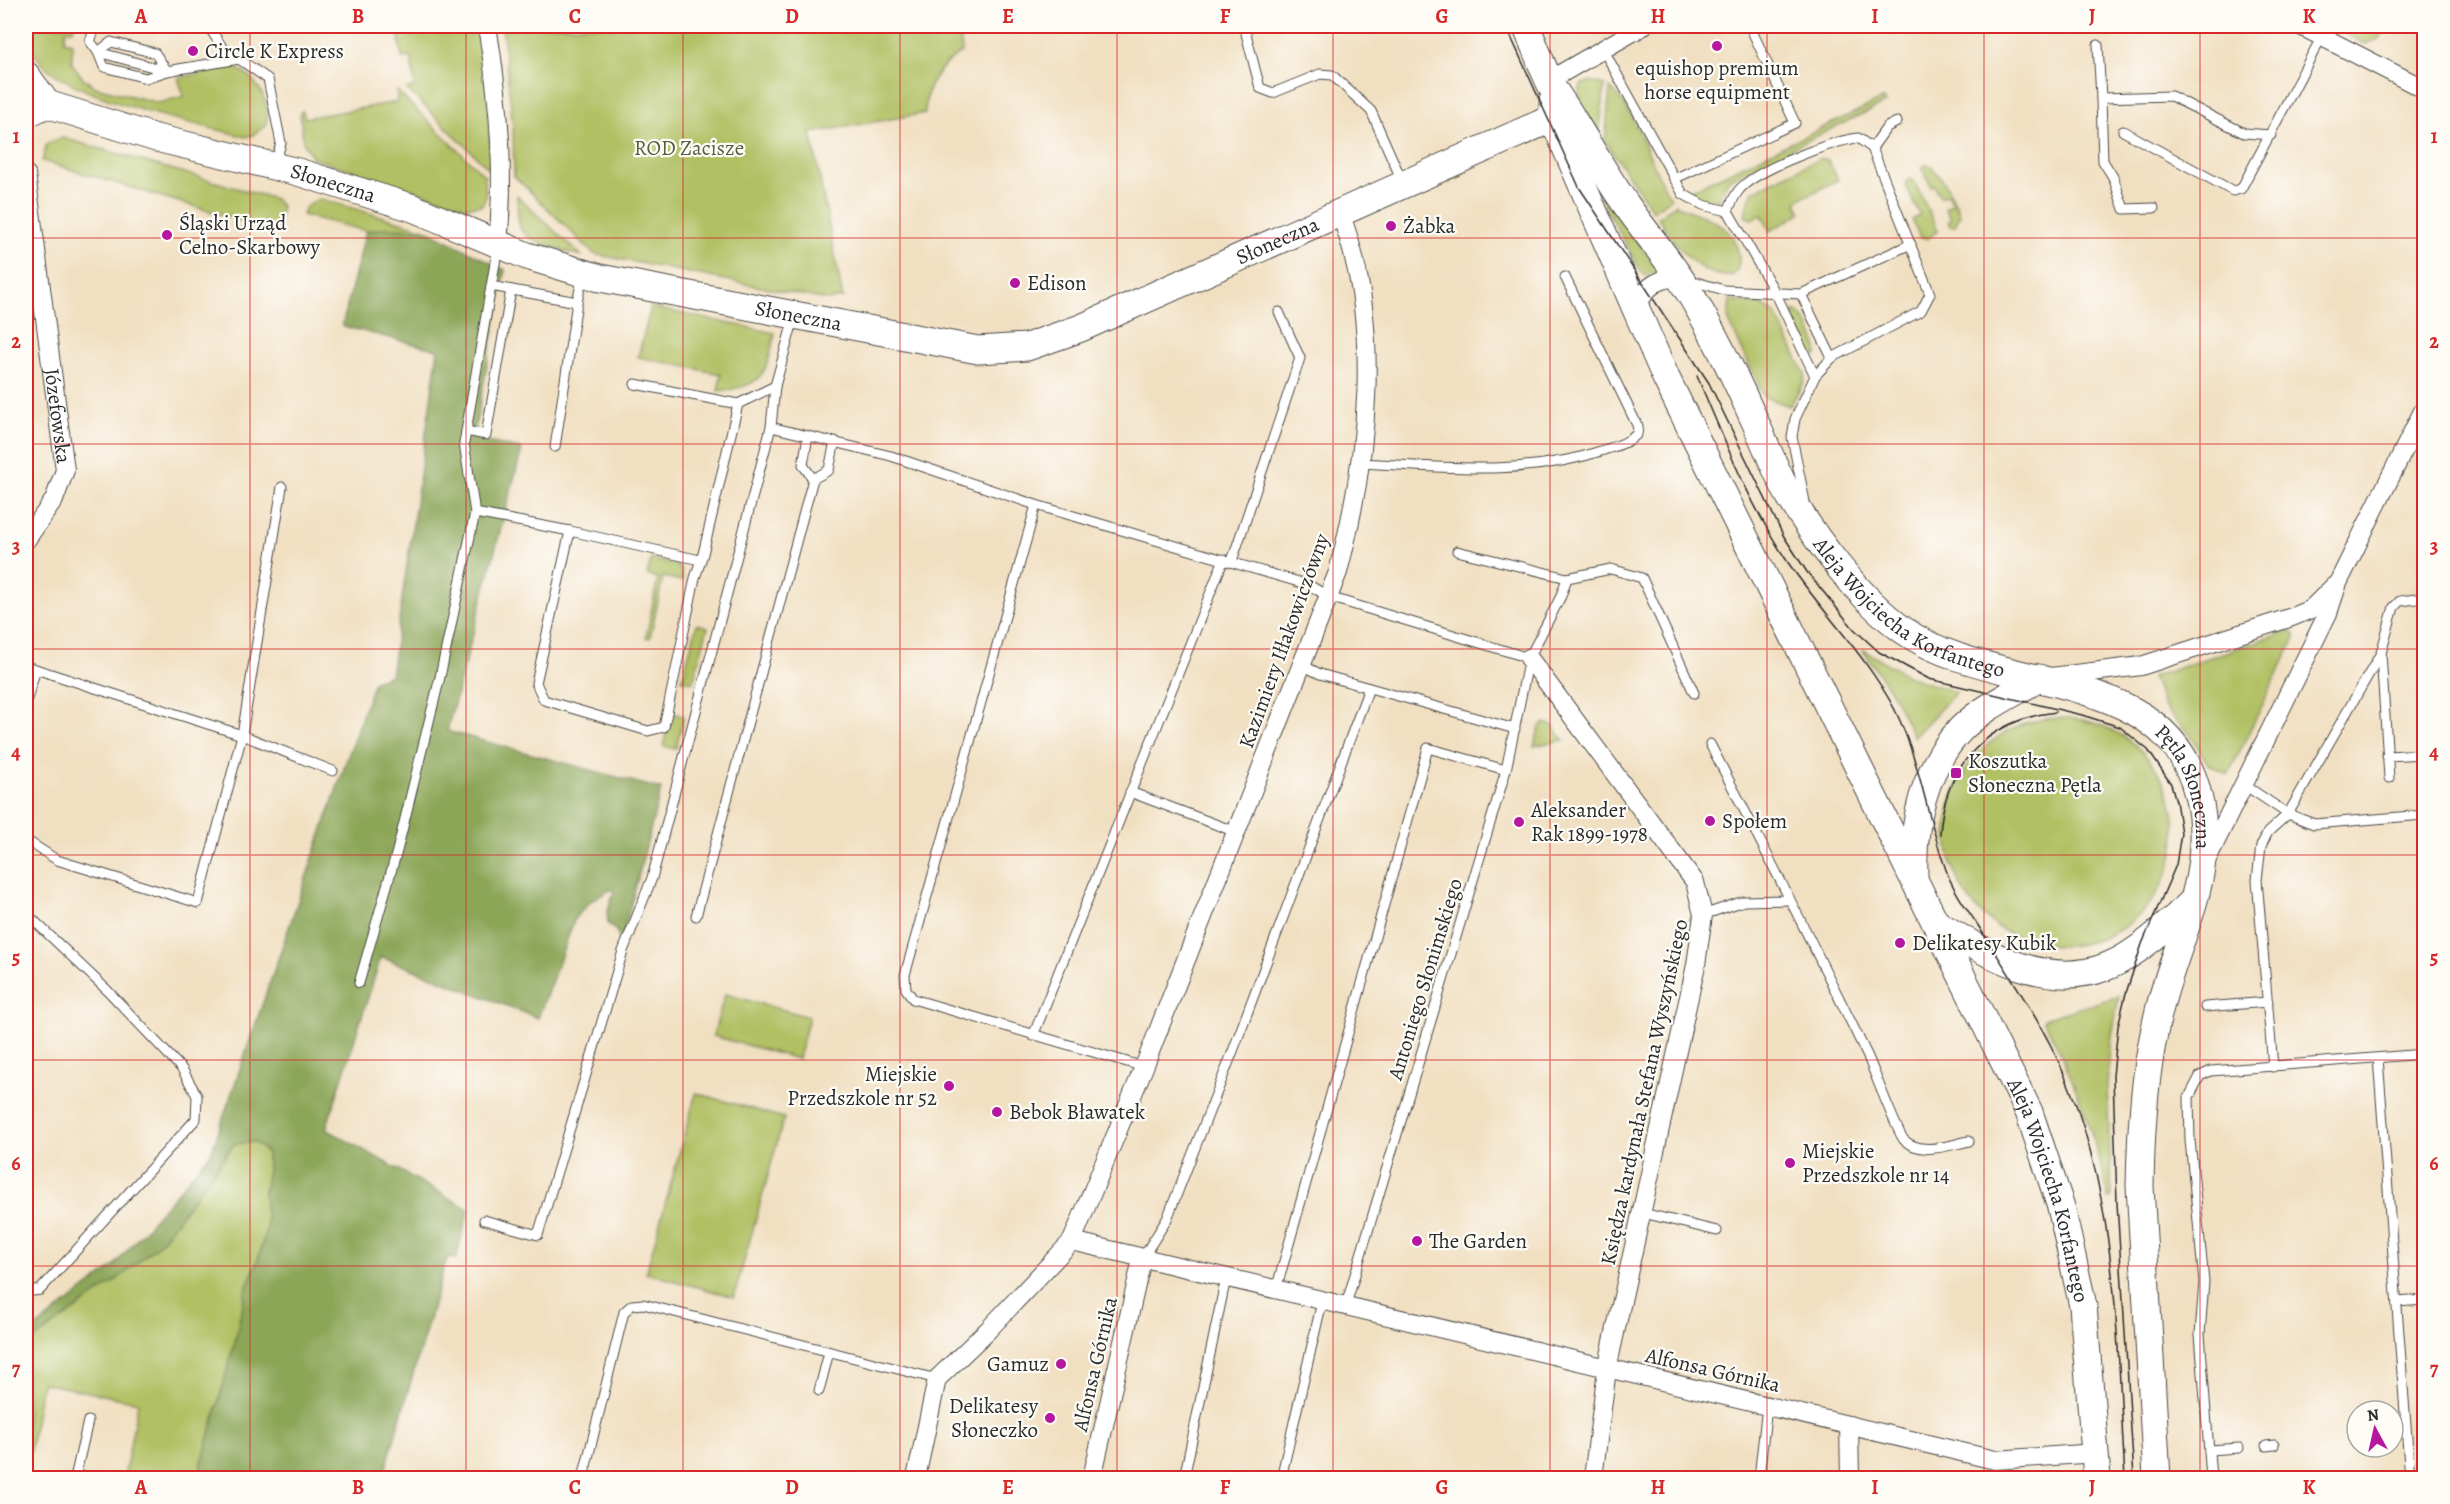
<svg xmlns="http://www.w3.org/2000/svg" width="2450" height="1504" font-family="Alegreya,serif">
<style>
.green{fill:#b1c063;stroke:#6e7647;stroke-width:1.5}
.forest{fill:#8ca659;stroke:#5c6842;stroke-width:1.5}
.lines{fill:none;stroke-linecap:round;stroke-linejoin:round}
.lane-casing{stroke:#494642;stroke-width:11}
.street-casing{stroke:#494642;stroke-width:20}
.secondary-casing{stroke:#494642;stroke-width:29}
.lane{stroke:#fff;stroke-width:9}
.street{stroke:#fff;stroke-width:18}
.secondary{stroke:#fff;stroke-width:27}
.tram{stroke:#2b2b2b;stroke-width:1.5}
.grid{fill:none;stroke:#d62828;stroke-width:1.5;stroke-opacity:0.55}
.poi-dot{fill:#b5179e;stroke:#fdfcf7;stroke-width:2}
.labels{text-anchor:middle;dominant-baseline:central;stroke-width:4.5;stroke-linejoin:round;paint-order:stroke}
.poi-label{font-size:21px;fill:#2b2b2b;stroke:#fdfcf7;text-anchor:start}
.park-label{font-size:21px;fill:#5a5f3f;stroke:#fdfcf7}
.street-label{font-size:21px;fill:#2b2b2b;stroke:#fdfcf7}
.neatline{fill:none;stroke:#d62828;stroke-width:2}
.grid-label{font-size:20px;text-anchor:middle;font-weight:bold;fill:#d62828}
</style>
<rect width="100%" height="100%" fill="#fdfcf7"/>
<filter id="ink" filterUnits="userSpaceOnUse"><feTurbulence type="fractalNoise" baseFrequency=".0167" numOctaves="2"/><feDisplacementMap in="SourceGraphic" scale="12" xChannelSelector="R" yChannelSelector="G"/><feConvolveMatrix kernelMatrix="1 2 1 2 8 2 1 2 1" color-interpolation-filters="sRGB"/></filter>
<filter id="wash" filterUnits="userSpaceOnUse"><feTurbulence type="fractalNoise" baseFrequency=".008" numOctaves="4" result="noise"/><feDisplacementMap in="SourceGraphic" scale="24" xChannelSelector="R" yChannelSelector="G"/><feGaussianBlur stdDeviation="1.35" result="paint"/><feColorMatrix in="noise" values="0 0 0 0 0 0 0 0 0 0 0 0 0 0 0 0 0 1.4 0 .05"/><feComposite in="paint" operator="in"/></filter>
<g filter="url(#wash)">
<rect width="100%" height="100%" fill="#f1dfc1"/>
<g class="green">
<path d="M 26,26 L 74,26 L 73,30 L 66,30 L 64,41 L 72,43 L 72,63 L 82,77 L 95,87 L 159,103 L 184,96 L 178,78 L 232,67 C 254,73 272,101 266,125 L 253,135 L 245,137 C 191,122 90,103 48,69 C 35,59 28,42 26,26 Z"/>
<path d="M 397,26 L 480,26 L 488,101 L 491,171 L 407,89 L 415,87 L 411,57 L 402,58 Z"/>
<path d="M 502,26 L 998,26 L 960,34 L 962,52 C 939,67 925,84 925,113 L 811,133 L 843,298 L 827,300 L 594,254 L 514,176 L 513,127 Z"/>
<path d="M 2329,26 L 2385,26 L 2379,39 L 2365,44 Z"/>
<path d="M 1590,81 L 1605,85 L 1599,133 L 1596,135 C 1586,119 1572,103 1582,84 Z"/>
<path d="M 1610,88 C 1639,113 1649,166 1671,198 L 1653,211 L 1605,141 Z"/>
<path d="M 397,91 L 485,176 L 486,197 L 482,205 L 466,207 L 313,158 L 303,142 L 300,112 L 303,111 L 305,118 L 397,102 Z"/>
<path d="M 1883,99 L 1885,103 L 1729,179 L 1717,201 L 1683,194 Z"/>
<path d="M 63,138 L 275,199 L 282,207 L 276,231 L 42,161 L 47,143 Z"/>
<path d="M 1821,158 L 1828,160 L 1838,180 L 1796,201 L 1801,213 L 1770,231 L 1762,215 L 1751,219 L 1745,216 L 1747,205 L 1753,191 Z"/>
<path d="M 1926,164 C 1942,172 1955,200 1960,215 L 1955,226 L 1950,226 L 1948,222 L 1951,220 L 1945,208 L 1953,204 L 1948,194 L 1940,197 L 1934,185 L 1931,186 L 1922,168 Z"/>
<path d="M 1909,179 L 1914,181 L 1938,231 L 1927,239 L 1920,237 L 1912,220 L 1920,215 L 1906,186 L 1906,182 Z"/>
<path d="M 517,196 L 582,256 C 566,251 524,243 519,225 C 517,216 518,205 517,196 Z"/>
<path d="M 320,199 L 425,229 L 366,231 L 302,215 L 307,205 Z"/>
<path d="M 1608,200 L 1658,270 L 1657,272 L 1645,276 L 1641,272 L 1604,204 Z"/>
<path d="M 1676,204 C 1690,213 1710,216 1723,227 C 1737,238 1746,263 1732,276 C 1698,279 1673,243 1658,217 Z"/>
<path d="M 1730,300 L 1762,305 L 1775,313 L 1805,374 L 1804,382 L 1790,406 L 1764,397 L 1728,319 Z"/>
<path d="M 651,307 L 775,333 C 766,374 764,387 718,391 L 721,374 L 638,357 Z"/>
<path d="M 1794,311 C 1806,315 1819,344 1817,356 L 1812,356 L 1792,316 Z"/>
<path d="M 651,559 L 676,564 L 682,572 L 683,581 L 663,577 L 650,638 L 646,637 L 658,578 L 647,575 Z"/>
<path d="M 697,624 L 708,627 L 693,682 L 682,680 Z"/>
<path d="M 2288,631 L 2295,634 L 2295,638 L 2228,775 L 2208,764 L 2190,735 L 2164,707 L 2152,677 Z"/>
<path d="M 1862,649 L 1910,677 L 1956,692 L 1914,737 L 1893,695 Z"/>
<path d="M 672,713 L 684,716 L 676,749 L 663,746 Z"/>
<circle cx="2061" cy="832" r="114"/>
<path d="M 1545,723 L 1553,726 L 1564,740 L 1534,746 L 1540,726 Z"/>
<path d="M 725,994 L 809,1017 L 798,1059 L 713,1036 Z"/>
<path d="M 2119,996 L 2110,1048 L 2107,1086 L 2112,1197 L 2108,1198 C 2095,1135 2074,1076 2043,1019 Z"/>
<path d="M 696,1093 L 784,1118 L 734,1297 L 646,1273 Z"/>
<path d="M 246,1142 L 255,1142 L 267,1153 L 268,1171 L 264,1192 L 267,1227 L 257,1263 L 247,1286 L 235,1341 L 198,1478 L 124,1478 L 138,1402 L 42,1383 L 26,1472 L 26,1345 L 119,1278 L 161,1242 L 234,1144 Z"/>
</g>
<path class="forest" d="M 385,228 L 425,229 L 505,270 L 473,439 L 522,449 L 447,731 L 661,789 L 621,943 L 617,932 L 608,924 L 607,912 L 614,892 L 612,889 L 592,900 L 575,918 L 538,1018 L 381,957 L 326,1129 L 469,1209 L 456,1259 L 448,1257 L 445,1264 L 383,1478 L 198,1478 L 235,1341 L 247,1286 L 257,1263 L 267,1227 L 264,1192 L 268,1171 L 267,1153 L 255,1142 L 234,1144 L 161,1242 L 119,1278 L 26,1345 L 26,1335 L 113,1267 L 211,1153 L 374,681 L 391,675 L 438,350 L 342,326 L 366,231 Z"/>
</g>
<g filter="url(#ink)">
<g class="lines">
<g class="lane-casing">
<g id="lane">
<path d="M 96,26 L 90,41 L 98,52 L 167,71 L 239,59"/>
<path d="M 208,26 L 223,48 L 268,79 L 281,143 L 275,164"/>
<path d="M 1244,26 L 1260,88 L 1273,93 L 1320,74 L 1332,75 L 1371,111 L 1403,183"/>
<path d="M 111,42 L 155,53 L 167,71 L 146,78 L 104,67 L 98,52 Z"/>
<path d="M 2098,45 L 2101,98 L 2171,96 L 2244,133 L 2271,135"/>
<path d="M 1603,49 L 1683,194 L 1703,205 L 1728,211 L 1776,294 L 1815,376"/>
<path d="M 2101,98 L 2103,161 L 2113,177 L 2124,209 L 2154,208"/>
<path d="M 2123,131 L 2233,191 L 2241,189 L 2322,36"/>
<path d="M 1872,148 L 1887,127 L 1897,122"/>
<path d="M 1674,179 L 1795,123 L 1752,31"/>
<path d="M 1728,211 C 1731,204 1734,196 1739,190 C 1755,170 1832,141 1858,138 L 1872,148 L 1930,294 L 1921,311 L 1832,358 L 1815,376 L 1795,419 L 1792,437 L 1805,502"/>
<path d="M 1689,280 L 1724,290 L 1801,294 L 1911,244"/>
<path d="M 491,286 L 577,302"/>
<path d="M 1801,294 L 1832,358"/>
<path d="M 635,384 L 738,404"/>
<path d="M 771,427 L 775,386 L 794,318"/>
<path d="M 466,431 L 486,435 L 511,290"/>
<path d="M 555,447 L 577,302 L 583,275"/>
<path d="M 1360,463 C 1441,467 1526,477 1604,450 C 1616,446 1628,443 1637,434 L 1638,427 L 1565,277"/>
<path d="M 813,479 L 829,470 L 835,441"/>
<path d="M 1036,505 L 905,975 L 906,989 L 913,999 L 1144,1067"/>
<path d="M 475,513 L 570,531"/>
<path d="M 1457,551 L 1567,578 L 1611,569 L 1642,578 L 1694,693"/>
<path d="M 700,560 L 570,531 L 536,683 L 544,700 L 648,731 L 664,727 L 695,578 L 703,554 L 738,404 L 775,386"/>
<path d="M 1232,561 L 1300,358 L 1279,312"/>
<path d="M 2381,653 L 2389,778"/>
<path d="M 1302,665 L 1320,674 L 1515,729"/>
<path d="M 26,666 L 242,735 L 333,771"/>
<path d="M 26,702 L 36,669"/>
<path d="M 1710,744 C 1764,847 1817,952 1868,1057 C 1874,1071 1898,1134 1904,1140 C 1921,1156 1949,1145 1969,1141"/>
<path d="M 2387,756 L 2424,754"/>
<path d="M 2243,784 L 2288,814 L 2314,824 L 2424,815"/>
<path d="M 1130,792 L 1236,832"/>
<path d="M 26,840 L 57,860 L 198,903 L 242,735 L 282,487"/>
<path d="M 26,913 L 108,991 L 182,1069 L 197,1096 L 196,1119 L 40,1290 L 26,1292"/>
<path d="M 1703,915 L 1744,901 L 1788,900"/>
<path d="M 696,916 L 813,479 L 803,465 L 808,436"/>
<path d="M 359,983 L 397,851 L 440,677 L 475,513 L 464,443 L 498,246"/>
<path d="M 2205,1007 L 2268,1002"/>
<path d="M 1033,1036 L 1224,559"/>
<path d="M 2378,1058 L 2410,1478"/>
<path d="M 2273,1067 L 2257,880 L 2261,846 L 2268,832 L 2288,814 L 2381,653 L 2394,607 L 2400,601 L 2424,598"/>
<path d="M 1643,1213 L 1717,1231"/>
<path d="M 484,1220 L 538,1235 L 623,951 L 652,878 L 771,427 L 891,456 L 1036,505 L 1309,585 L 1329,597 L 1529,658"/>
<path d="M 1142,1259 L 1167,1219 L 1233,1051 L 1369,688"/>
<path d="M 1276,1290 L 1428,748 L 1506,770"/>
<path d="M 2397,1302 L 2424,1300"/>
<path d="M 1345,1308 L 1506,770 L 1529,658 L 1561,596 L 1567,578"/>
<path d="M 819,1391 L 829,1352"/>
<path d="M 2266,1446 L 2274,1445"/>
<path d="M 2209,1450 L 2239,1448"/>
<path d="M 75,1478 L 88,1421"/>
<path d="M 583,1478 L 624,1312 L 632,1305 L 643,1304 L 937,1379"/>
<path d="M 1184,1478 L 1226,1278"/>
<path d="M 1281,1478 L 1322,1302"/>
<path d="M 1759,1478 L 1767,1406"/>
<path d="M 2211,1478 L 2200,1334 L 2204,1282 L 2190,1140 L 2189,1097 L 2200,1076 L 2211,1071 L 2424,1054"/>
</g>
</g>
<g class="street-casing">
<g id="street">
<path d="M 487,26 C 499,97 505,172 498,244"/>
<path d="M 2301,26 L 2424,89"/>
<path d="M 1550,80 L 1643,26"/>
<path id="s1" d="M 26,174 L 65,470 L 54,500 L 26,540"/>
<path d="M 1635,309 C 1647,287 1652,281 1678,276"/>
<path d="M 1529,658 L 1695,882 L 1703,915 L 1696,965 L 1607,1369 L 1593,1478"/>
<path d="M 2051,677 L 2141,666 L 2292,617 L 2311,609 L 2334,586"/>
<path d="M 2206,861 L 2328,613 L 2338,583 L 2424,409"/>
<path d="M 1072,1241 L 1995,1460 L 2096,1453"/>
<path d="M 1849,1425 L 1850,1478"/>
<path d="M 916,1478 L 937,1379 L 988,1330 L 1072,1241 L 1144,1067 L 1338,572 C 1368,458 1383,324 1340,213"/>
<path d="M 1092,1478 L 1142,1259"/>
</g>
</g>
<g class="secondary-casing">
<g id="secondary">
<path id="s2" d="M 1526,26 C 1535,46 1542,67 1552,87 C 1558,97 1566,107 1572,118 C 1590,147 1607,178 1627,206 C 1651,240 1679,272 1699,309 C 1722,349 1742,392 1761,435 C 1770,455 1778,476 1789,495 C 1816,541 1860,599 1903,630 C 1993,695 2167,663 2198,795 C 2217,872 2180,931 2161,1003 C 2145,1063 2141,1125 2140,1186 L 2157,1478"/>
<path d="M 26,75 L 47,104"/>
<path id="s3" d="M 1553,101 L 1553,118 L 1666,378 L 2029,1112 L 2061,1207 L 2083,1306 L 2097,1478"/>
<path id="s4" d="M 26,114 L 47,104 L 156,138 L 298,172 L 413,208 L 527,256 L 600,278 L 978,350 L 1027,347 L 1081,328 L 1553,118"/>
<path d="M 1914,875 C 1912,823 1924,768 1961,729 C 1982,708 2013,694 2039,678"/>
<path d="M 1936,923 C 1986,954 2047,991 2108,966 C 2138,954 2169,924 2192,902"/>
</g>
</g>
<use href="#lane" class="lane"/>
<use href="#street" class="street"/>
<use href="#secondary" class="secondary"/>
<g class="tram">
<path d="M 1506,26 L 1579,187 L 1709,383 L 1783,535 L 1807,572 L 1854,629 L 1879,652 L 1929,679 L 2082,715 L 2120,727 L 2148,750 L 2171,784 L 2176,801 L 2181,833 L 2176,865 L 2142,944 L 2126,993 L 2118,1026 L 2113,1076 L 2117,1203 L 2134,1478"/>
<path d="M 1697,376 C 1724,439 1749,504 1787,561 C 1821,611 1865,654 1894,708 C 1921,761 1927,821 1948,875 C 1955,894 1968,910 1979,927 C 2004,966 2030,1005 2051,1046 C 2119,1180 2116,1332 2125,1478"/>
<path d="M 1940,834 C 1944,766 1987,720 2056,712"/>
</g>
</g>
</g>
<path class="grid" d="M 250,26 L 250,1478M 466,26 L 466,1478M 683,26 L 683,1478M 900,26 L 900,1478M 1117,26 L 1117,1478M 1333,26 L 1333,1478M 1550,26 L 1550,1478M 1767,26 L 1767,1478M 1984,26 L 1984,1478M 2200,26 L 2200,1478M 26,238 L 2424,238M 26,444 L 2424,444M 26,649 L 2424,649M 26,855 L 2424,855M 26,1060 L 2424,1060M 26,1266 L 2424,1266"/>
<g class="poi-dot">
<circle cx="1717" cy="46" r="6"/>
<circle cx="193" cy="51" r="6"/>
<circle cx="1391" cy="226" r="6"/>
<circle cx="167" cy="235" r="6"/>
<circle cx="1015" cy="283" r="6"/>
<rect x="1950" y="767" width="12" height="12" rx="3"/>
<circle cx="1710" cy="821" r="6"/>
<circle cx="1519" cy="822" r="6"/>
<circle cx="1900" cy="943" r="6"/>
<circle cx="949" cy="1086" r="6"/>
<circle cx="997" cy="1112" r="6"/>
<circle cx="1790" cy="1163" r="6"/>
<circle cx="1417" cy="1241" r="6"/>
<circle cx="1061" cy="1364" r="6"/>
<circle cx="1050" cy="1418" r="6"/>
</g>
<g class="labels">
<g class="poi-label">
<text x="205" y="51">Circle K Express</text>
<text x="1717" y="68" text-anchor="middle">equishop premium<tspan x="1717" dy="24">horse equipment</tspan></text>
<text x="179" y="223">Śląski Urząd<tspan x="179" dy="24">Celno-Skarbowy</tspan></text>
<text x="1403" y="226">Żabka</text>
<text x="1027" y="283">Edison</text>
<text x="1968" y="761">Koszutka<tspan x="1968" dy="24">Słoneczna Pętla</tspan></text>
<text x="1531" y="810">Aleksander<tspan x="1531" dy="24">Rak 1899-1978</tspan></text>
<text x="1722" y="821">Społem</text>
<text x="1912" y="943">Delikatesy Kubik</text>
<text x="937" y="1074" text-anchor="end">Miejskie<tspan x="937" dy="24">Przedszkole nr 52</tspan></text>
<text x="1009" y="1112">Bebok Bławatek</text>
<text x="1802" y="1151">Miejskie<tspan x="1802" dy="24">Przedszkole nr 14</tspan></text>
<text x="1429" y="1241">The Garden</text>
<text x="1049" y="1364" text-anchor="end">Gamuz</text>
<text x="1038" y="1406" text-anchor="end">Delikatesy<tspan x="1038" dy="24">Słoneczko</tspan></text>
</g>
<g class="park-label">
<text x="689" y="148">ROD Zacisze</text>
</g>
<g class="street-label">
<text stroke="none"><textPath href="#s4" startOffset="320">Słoneczna</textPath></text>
<text stroke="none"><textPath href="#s4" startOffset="1310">Słoneczna</textPath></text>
<text stroke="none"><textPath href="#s4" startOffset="806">Słoneczna</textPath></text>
<text stroke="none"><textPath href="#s1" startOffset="244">Józefowska</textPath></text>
<text stroke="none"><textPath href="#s2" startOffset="710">Aleja Wojciecha Korfantego</textPath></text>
<text transform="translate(1284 641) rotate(-70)">Kazimiery Iłłakowiczówny</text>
<text stroke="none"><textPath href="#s2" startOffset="1060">Pętla Słoneczna</textPath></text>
<text transform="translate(1425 979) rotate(-73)">Antoniego Słonimskiego</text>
<text transform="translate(1644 1092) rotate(-78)">Księdza kardynała Stefana Wyszyńskiego</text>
<text stroke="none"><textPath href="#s3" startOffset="1200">Aleja Wojciecha Korfantego</textPath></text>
<text transform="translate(1095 1364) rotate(-77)">Alfonsa Górnika</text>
<text transform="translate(1713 1370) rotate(13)">Alfonsa Górnika</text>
</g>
</g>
<rect width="2450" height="1504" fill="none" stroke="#fdfcf7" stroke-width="66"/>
<g transform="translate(2375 1429) rotate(352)"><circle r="28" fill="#fdfcf7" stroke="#a9a8a5" stroke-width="1.5"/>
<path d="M0-4.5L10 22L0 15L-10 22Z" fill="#b5179e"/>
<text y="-9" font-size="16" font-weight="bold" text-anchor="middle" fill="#2b2b2b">N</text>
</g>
<rect x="33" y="33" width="2384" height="1438" class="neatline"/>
<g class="grid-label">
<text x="141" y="23">A</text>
<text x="358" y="23">B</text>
<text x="575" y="23">C</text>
<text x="792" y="23">D</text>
<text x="1008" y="23">E</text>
<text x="1225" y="23">F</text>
<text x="1442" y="23">G</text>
<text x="1658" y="23">H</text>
<text x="1875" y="23">I</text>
<text x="2092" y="23">J</text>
<text x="2309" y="23">K</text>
<text x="16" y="143">1</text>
<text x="2434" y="143">1</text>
<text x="16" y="348">2</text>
<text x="2434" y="348">2</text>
<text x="16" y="553">3</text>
<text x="2434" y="553">3</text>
<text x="16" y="759">4</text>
<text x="2434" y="759">4</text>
<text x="16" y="964">5</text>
<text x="2434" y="964">5</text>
<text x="16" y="1170">6</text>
<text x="2434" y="1170">6</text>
<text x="16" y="1375">7</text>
<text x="2434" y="1375">7</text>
<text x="141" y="1494">A</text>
<text x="358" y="1494">B</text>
<text x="575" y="1494">C</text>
<text x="792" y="1494">D</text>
<text x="1008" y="1494">E</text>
<text x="1225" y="1494">F</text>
<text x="1442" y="1494">G</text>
<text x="1658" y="1494">H</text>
<text x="1875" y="1494">I</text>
<text x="2092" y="1494">J</text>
<text x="2309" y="1494">K</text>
</g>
</svg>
